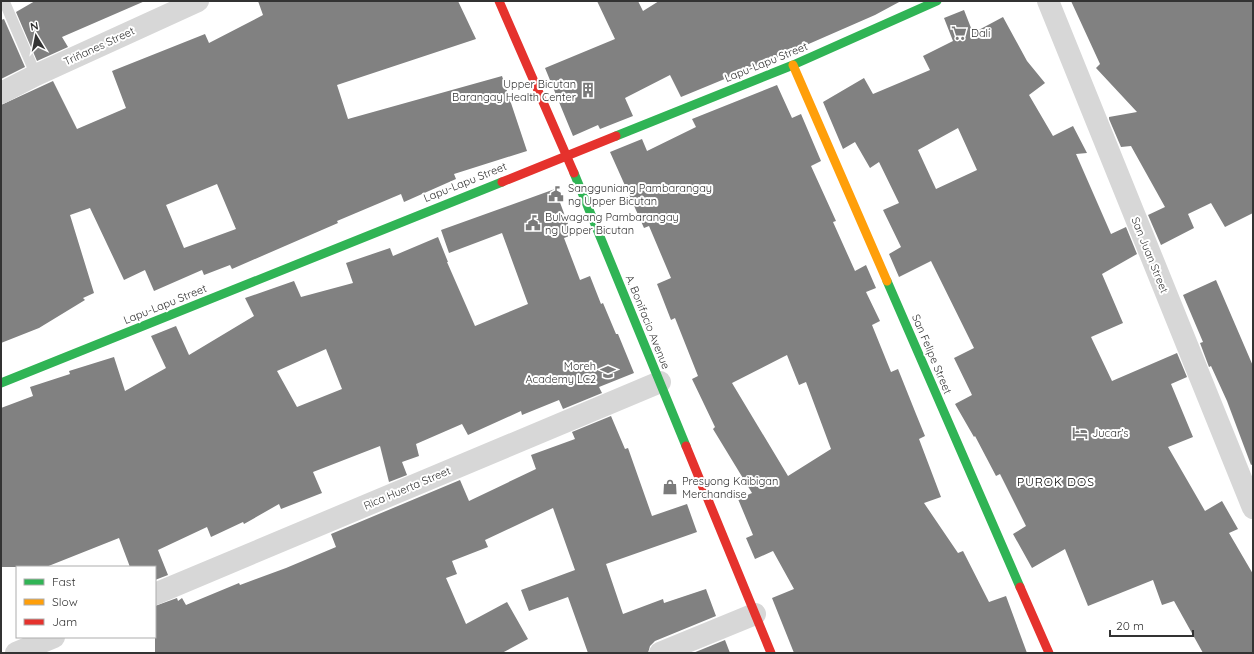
<svg xmlns="http://www.w3.org/2000/svg" width="1254" height="654" font-family="Quicksand,sans-serif">
<style>
.building{fill:#818181;fill-rule:evenodd}
.lines{fill:none;stroke-linecap:round;stroke-linejoin:round}
.lane{stroke:#d7d7d7;stroke-width:11}
.street{stroke:#d7d7d7;stroke-width:22}
.fast{stroke:#30b455;stroke-width:9}
.slow{stroke:#ff9f0a;stroke-width:9}
.jam{stroke:#e5322d;stroke-width:9}
.labels{text-anchor:middle;dominant-baseline:central;stroke-width:4;stroke-linejoin:round;paint-order:stroke}
.poi-label{font-size:11px;fill:#333;stroke:#fff;text-anchor:start}
.street-label{font-size:11px;fill:#333;stroke:#fff}
.neighbourhood-label{font-size:12px;letter-spacing:1px;fill:#000;stroke:#fff}
</style>
<rect width="100%" height="100%" fill="#fff"/>
<g class="building">
<path d="M 35,1 L 145,1 L 62,37 L 68,47 L 37,61 L 16,12 Z"/>
<path d="M 258,1 L 458,1 L 476,39 L 337,85 L 348,119 L 502,76 L 527,151 L 454,174 L 456,179 L 404,202 L 401,194 L 337,221 L 338,223 L 232,269 L 230,265 L 204,275 L 202,270 L 154,291 L 145,270 L 124,280 L 90,208 L 70,215 L 94,293 L 83,298 L 85,300 L 39,328 L 1,343 L 1,105 L 53,81 L 77,129 L 126,108 L 112,71 L 205,34 L 209,43 L 263,15 ZM 217,184 L 236,229 L 184,248 L 166,205 Z"/>
<path d="M 597,1 L 638,1 L 643,11 L 659,1 L 901,1 L 875,15 L 788,53 L 681,97 L 670,75 L 625,98 L 633,116 L 600,129 L 598,125 L 573,136 L 545,68 L 615,39 Z"/>
<path d="M 1071,1 L 1253,1 L 1253,213 L 1225,227 L 1211,203 L 1188,214 L 1194,228 L 1161,245 L 1148,215 L 1165,207 L 1131,146 L 1121,147 L 1109,119 L 1109,117 L 1137,112 L 1096,68 L 1100,64 Z"/>
<path d="M 964,10 L 973,33 L 1003,17 L 1027,61 L 1045,83 L 1029,95 L 1053,136 L 1073,126 L 1087,153 L 1076,154 L 1111,234 L 1126,227 L 1137,254 L 1102,274 L 1123,323 L 1091,337 L 1112,381 L 1177,353 L 1187,377 L 1171,384 L 1193,437 L 1168,447 L 1205,511 L 1222,501 L 1238,529 L 1229,533 L 1253,574 L 1253,653 L 1203,653 L 1174,601 L 1162,605 L 1153,580 L 1088,606 L 1065,549 L 1032,568 L 1013,534 L 1026,526 L 1000,474 L 996,476 L 975,436 L 974,437 L 955,404 L 972,395 L 954,358 L 974,348 L 931,261 L 899,277 L 889,254 L 901,247 L 883,210 L 899,203 L 879,162 L 870,168 L 855,142 L 843,149 L 823,102 L 864,78 L 873,94 L 930,70 L 923,56 L 953,41 L 944,18 ZM 958,128 L 977,170 L 936,189 L 918,150 Z"/>
<path d="M 4,19 L 25,67 L 1,79 L 1,20 Z"/>
<path d="M 777,85 L 792,118 L 801,114 L 821,161 L 811,166 L 836,221 L 833,222 L 855,271 L 866,265 L 876,288 L 866,292 L 880,321 L 872,325 L 891,372 L 898,369 L 916,414 L 925,436 L 919,439 L 941,497 L 924,503 L 958,553 L 963,551 L 989,602 L 1006,596 L 1027,653 L 794,653 L 772,598 L 794,589 L 773,551 L 755,559 L 746,538 L 753,535 L 738,499 L 752,493 L 713,429 L 715,427 L 692,379 L 698,376 L 675,318 L 671,320 L 657,284 L 671,278 L 649,226 L 644,228 L 610,152 L 642,139 L 647,151 L 696,127 L 692,119 ZM 787,355 L 799,385 L 806,382 L 831,449 L 788,476 L 732,383 Z"/>
<path d="M 555,189 L 572,235 L 564,238 L 580,280 L 590,276 L 601,304 L 603,303 L 616,334 L 618,334 L 634,373 L 599,387 L 602,393 L 563,409 L 559,400 L 522,415 L 521,411 L 468,435 L 462,424 L 416,444 L 419,456 L 402,462 L 407,475 L 389,482 L 380,446 L 313,472 L 322,493 L 281,509 L 279,504 L 244,524 L 243,522 L 211,537 L 207,527 L 158,550 L 168,575 L 155,580 L 155,567 L 130,567 L 119,538 L 46,567 L 1,567 L 1,408 L 33,396 L 30,387 L 70,374 L 69,371 L 114,357 L 125,391 L 166,368 L 151,336 L 176,326 L 189,355 L 254,316 L 245,298 L 294,281 L 301,297 L 353,283 L 346,263 L 390,248 L 393,256 L 438,237 L 448,262 L 447,262 L 475,326 L 528,304 L 502,233 L 449,253 L 441,230 ZM 326,349 L 342,389 L 297,407 L 277,371 Z"/>
<path d="M 1216,280 L 1253,366 L 1253,464 L 1251,465 L 1227,401 L 1211,366 L 1209,367 L 1200,343 L 1203,342 L 1183,295 Z"/>
<path d="M 611,416 L 625,449 L 628,448 L 652,516 L 687,504 L 697,532 L 606,564 L 623,614 L 663,599 L 664,603 L 706,589 L 716,616 L 655,641 L 650,646 L 648,653 L 588,653 L 568,597 L 529,611 L 521,590 L 575,570 L 553,508 L 485,540 L 488,547 L 452,561 L 457,574 L 446,578 L 466,624 L 507,602 L 528,639 L 502,653 L 155,653 L 155,606 L 177,598 L 178,601 L 182,598 L 186,605 L 239,583 L 240,585 L 286,568 L 336,547 L 331,534 L 460,480 L 469,501 L 536,469 L 531,455 L 575,439 L 572,432 Z"/>
<path d="M 725,640 L 730,653 L 693,653 Z"/>
</g>
<g class="lines">
<path class="lane" d="M 4,1 L 36,75"/>
<g class="street">
<path d="M 1048,1 L 1253,508"/>
<path d="M 1,93 L 36,75 L 198,1"/>
<path d="M 155,594 L 660,382"/>
<path d="M 16,653 L 54,637"/>
<path d="M 660,653 L 755,614"/>
</g>
<g class="fast">
<path d="M 616,136 L 793,65 L 937,1"/>
<path d="M 574,173 L 686,446"/>
<path d="M 887,281 L 1020,587"/>
<path d="M 1,383 L 502,182"/>
</g>
<path class="slow" d="M 793,65 L 887,281"/>
<g class="jam">
<path d="M 499,1 L 574,173"/>
<path d="M 502,182 L 616,136"/>
<path d="M 686,446 L 771,653"/>
<path d="M 1020,587 L 1049,653"/>
</g>
</g>
<defs>
<g id="supermarket-bare" transform="scale(1.2)"><path d="M-6-5.5h2.5l.6 2H6L4.5 2H-2.5L-4.4-4H-6ZM-1.5 3.2a1.3 1.3 0 1 0 .1 0ZM3 3.2a1.3 1.3 0 1 0 .1 0Z" fill="#7a7a7a" stroke="#fff" stroke-width="2.5" paint-order="stroke"/></g>
<g id="building-bare" transform="scale(1.2)"><path d="M-4-6H4V6H1V3H-1V6H-4ZM-2.5-4.3h1.7v1.8h-1.7ZM.8-4.3h1.7v1.8H.8ZM-2.5-1h1.7V.8h-1.7ZM.8-1h1.7V.8H.8Z" fill="#7a7a7a" stroke="#fff" stroke-width="2.5" paint-order="stroke"/></g>
<g id="civic-bare" transform="scale(1.2)"><path d="M-.6-6.5H3V-4.5H.6V-3L4-1V1h2V6H-6V1h2V-1L-.6-3ZM-1.2 2.5V6h2.4V2.5Z" fill="#7a7a7a" stroke="#fff" stroke-width="2.5" paint-order="stroke"/></g>
<g id="school-bare" transform="scale(1.2)"><path d="M0-5L7-2L0 1L-7-2ZM-4 1L0 2.5L4 1V4Q0 6-4 4Z" fill="#7a7a7a" stroke="#fff" stroke-width="2.5" paint-order="stroke"/></g>
<g id="hotel-bare" transform="scale(1.2)"><path d="M-6-4.5h1.5V1H6V5H4.5V3h-9V5H-6ZM-4 0a1.8 1.8 0 1 1 3.6 0ZM.5 0V-2.5h3Q6-2.5 6 0Z" fill="#7a7a7a" stroke="#fff" stroke-width="2.5" paint-order="stroke"/></g>
<g id="shop-bare" transform="scale(1.2)"><path d="M-5-2.5h2.3a2.7 3.5 0 0 1 5.4 0H5L5.5 6h-11ZM-1.5-2.5h3a1.5 2.3 0 0 0-3 0Z" fill="#7a7a7a" stroke="#fff" stroke-width="2.5" paint-order="stroke"/></g>
</defs>
<g fill-rule="evenodd">
<use href="#supermarket-bare" x="959" y="33"/>
<use href="#building-bare" x="588" y="90"/>
<use href="#civic-bare" x="556" y="194"/>
<use href="#civic-bare" x="533" y="223"/>
<use href="#school-bare" x="608" y="372"/>
<use href="#hotel-bare" x="1080" y="433"/>
<use href="#shop-bare" x="670" y="487"/>
</g>
<g class="labels">
<g class="poi-label">
<text x="971" y="33">Dali</text>
<text x="576" y="84" text-anchor="end">Upper Bicutan<tspan x="576" dy="13">Barangay Health Center</tspan></text>
<text x="568" y="188">Sangguniang Pambarangay<tspan x="568" dy="13">ng Upper Bicutan</tspan></text>
<text x="545" y="217">Bulwagang Pambarangay<tspan x="545" dy="13">ng Upper Bicutan</tspan></text>
<text x="596" y="366" text-anchor="end">Moreh<tspan x="596" dy="13">Academy LC2</tspan></text>
<text x="1092" y="433">Jucar's</text>
<text x="682" y="481">Presyong Kaibigan<tspan x="682" dy="13">Merchandise</tspan></text>
</g>
<g class="street-label">
<text transform="translate(99 46) rotate(-25)">Triñanes Street</text>
<text transform="translate(766 62) rotate(-22)">Lapu-Lapu Street</text>
<text transform="translate(465 182) rotate(-22)">Lapu-Lapu Street</text>
<text transform="translate(1150 255) rotate(68)">San Juan Street</text>
<text transform="translate(165 304) rotate(-22)">Lapu-Lapu Street</text>
<text transform="translate(648 322) rotate(68)">A. Bonifacio Avenue</text>
<text transform="translate(932 354) rotate(67)">San Felipe Street</text>
<text transform="translate(407 488) rotate(-23)">Rica Huerta Street</text>
</g>
<g class="neighbourhood-label">
<text x="1056" y="481">PUROK DOS</text>
</g>
</g>
<rect width="1254" height="654" fill="none" stroke="#333333" stroke-width="4"/>
<rect x="16" y="566" width="140" height="72" fill="#ffffff" stroke="#adadad"/>
<rect x="24" y="579" width="20" height="6" fill="#30b455" stroke="#adadad"/>
<text x="52" y="586" font-size="12" fill="#333333">Fast</text>
<rect x="24" y="599" width="20" height="6" fill="#ff9f0a" stroke="#adadad"/>
<text x="52" y="606" font-size="12" fill="#333333">Slow</text>
<rect x="24" y="619" width="20" height="6" fill="#e5322d" stroke="#adadad"/>
<text x="52" y="626" font-size="12" fill="#333333">Jam</text>
<g transform="translate(36 36) rotate(350)" stroke="#ffffff" stroke-width="3" paint-order="stroke">
<path d="M0-3L7 15L0 10L-7 15Z" fill="#333333"/>
<text y="-6" font-size="11" font-weight="bold" text-anchor="middle" fill="#333333">N</text>
</g>
<path d="M1110 630v6h83v-6" fill="none" stroke="#333333" stroke-width="2"/>
<text x="1116" y="630" font-size="12" fill="#333333" stroke="#ffffff" stroke-width="3" paint-order="stroke">20 m</text>
</svg>
